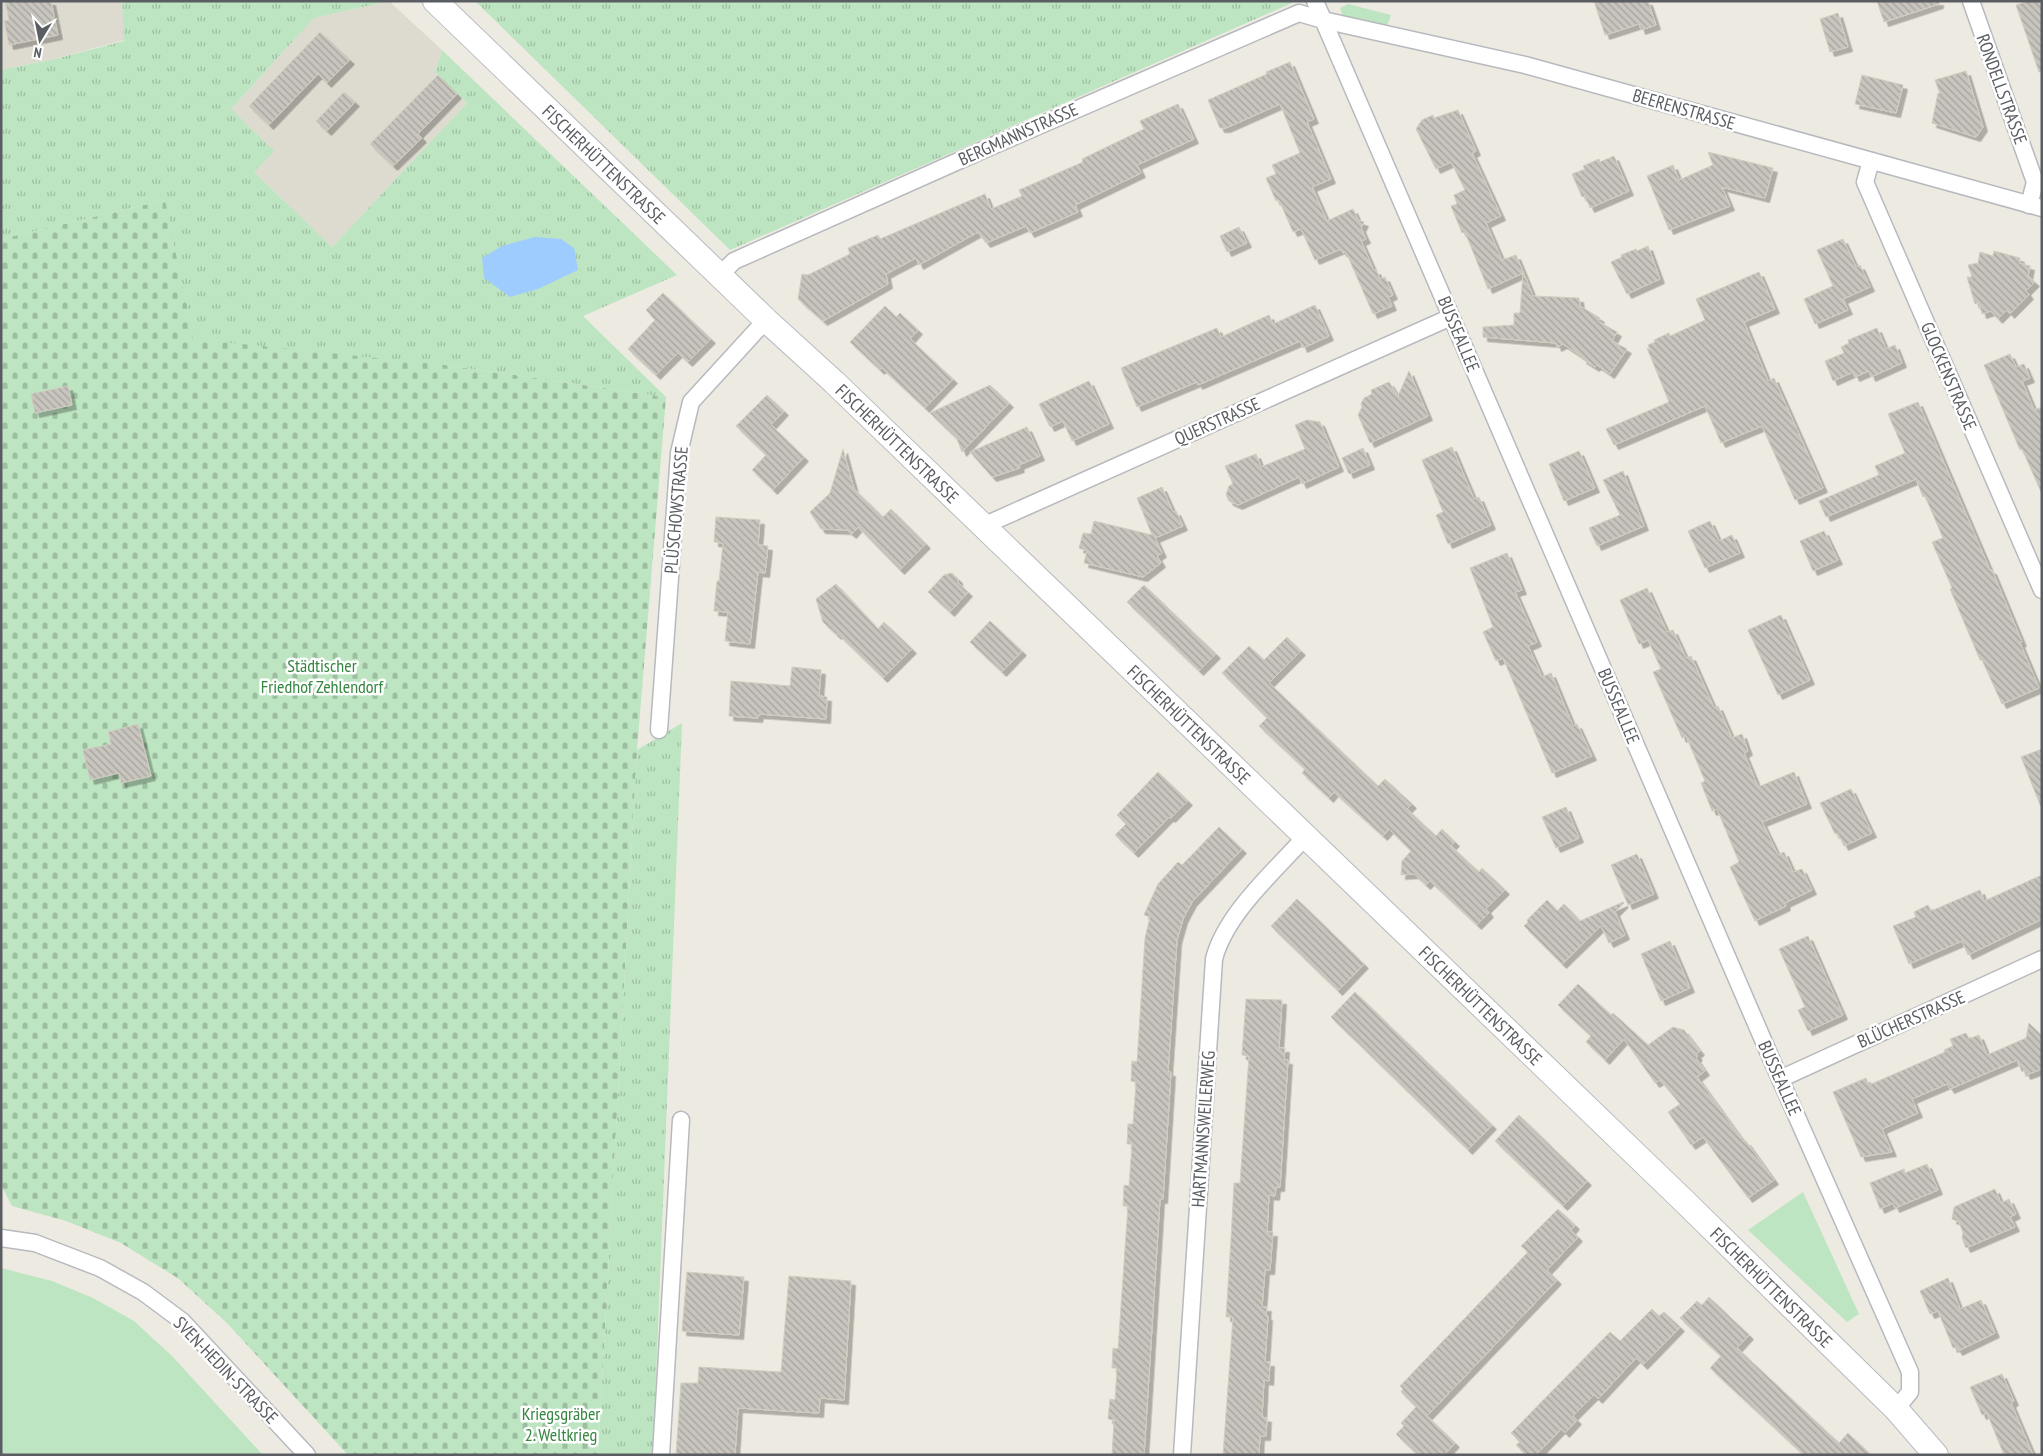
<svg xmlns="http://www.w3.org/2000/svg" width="2043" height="1456" font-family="'PT Sans Narrow',sans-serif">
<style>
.education{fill:#dddacf}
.grass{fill:#bde5c1}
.cemetery{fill:url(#cemetery-stones)}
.park{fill:url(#park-tufts)}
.water{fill:#9fccff}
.building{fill:url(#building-back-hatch);stroke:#d1cdbf;filter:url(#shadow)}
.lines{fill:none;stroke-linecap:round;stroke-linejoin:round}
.street-casing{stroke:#b7b9be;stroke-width:19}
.secondary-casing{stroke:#b7bac0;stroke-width:26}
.street{stroke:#fff;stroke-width:16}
.secondary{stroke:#fff;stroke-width:24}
.labels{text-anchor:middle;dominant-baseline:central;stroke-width:5;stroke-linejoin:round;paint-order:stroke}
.street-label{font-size:18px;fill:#5a5d62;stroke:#fff}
.park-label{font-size:18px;fill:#358640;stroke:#fff}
</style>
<defs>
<pattern id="cemetery-stones" width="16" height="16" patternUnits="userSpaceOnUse" patternTransform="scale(1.25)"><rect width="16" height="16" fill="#bde5c1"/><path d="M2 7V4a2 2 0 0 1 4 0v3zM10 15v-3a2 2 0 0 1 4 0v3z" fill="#9dbda0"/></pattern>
<pattern id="park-tufts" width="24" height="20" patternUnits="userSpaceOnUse" patternTransform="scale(1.25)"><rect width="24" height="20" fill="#bde5c1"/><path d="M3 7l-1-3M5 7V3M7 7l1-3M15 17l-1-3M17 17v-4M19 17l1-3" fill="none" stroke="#9dbda0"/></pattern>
<pattern id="building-back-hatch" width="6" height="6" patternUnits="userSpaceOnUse" patternTransform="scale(1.25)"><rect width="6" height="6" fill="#c8c5be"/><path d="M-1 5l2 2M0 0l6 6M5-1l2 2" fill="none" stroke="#a5a39e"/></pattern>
<filter id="shadow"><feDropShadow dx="4.5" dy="4.5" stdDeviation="0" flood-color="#0004"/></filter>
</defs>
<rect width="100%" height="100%" fill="#edebe1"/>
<g class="education">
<path d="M 1,1 L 122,1 L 124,40 L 54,59 L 1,70 Z"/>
<path d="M 389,1 L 442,50 L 435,72 L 467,103 L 332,247 L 254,172 L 231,109 L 314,18 Z"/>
</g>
<g class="grass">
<path d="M 1348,4 L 1391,15 L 1387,26 L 1343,16 L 1340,8 Z"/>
<path d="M 1803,1192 L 1859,1314 L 1847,1322 L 1748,1230 Z"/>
<path d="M 1,1268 L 52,1281 L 93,1298 L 134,1321 L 172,1356 L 263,1455 L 1,1455 Z"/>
</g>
<path class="cemetery" d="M 165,200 L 445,365 L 666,397 L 637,750 L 598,1455 L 348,1455 L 227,1323 L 179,1279 L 121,1243 L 66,1221 L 12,1206 L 1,1185 L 1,239 Z"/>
<g class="park">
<path d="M 122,1 L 389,1 L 314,18 L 231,109 L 274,151 L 254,172 L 332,247 L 467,103 L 435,72 L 442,50 L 677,275 L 583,316 L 666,397 L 445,365 L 193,339 L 165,200 L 1,239 L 1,70 L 55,59 L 124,41 Z"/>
<path d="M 475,1 L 1291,1 L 1292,3 L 730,250 Z"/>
<path d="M 682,723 L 653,1455 L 598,1455 L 637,750 Z"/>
</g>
<path class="water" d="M 535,237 L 561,239 L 574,248 L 578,270 L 538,289 L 510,297 L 484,278 L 482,258 L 502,246 Z"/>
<g class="building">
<path d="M 5,1 L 51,1 L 58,35 L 9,45 L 4,21 L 9,20 Z"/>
<path d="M 1594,1 L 1648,1 L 1656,25 L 1641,30 L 1639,24 L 1605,35 Z"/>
<path d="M 1877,1 L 1939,1 L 1939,4 L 1884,22 Z"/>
<path d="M 2029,1 L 2042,1 L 2042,72 L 2039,72 L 2016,5 Z"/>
<path d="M 1838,13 L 1848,47 L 1830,52 L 1820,19 Z"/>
<path d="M 320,32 L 350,60 L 327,83 L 318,74 L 269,125 L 249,106 Z"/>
<path d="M 1290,62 L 1314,119 L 1307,122 L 1331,179 L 1312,187 L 1327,221 L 1353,209 L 1358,220 L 1364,222 L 1361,228 L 1366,239 L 1361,241 L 1374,271 L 1376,270 L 1380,279 L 1385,277 L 1393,295 L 1388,297 L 1392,306 L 1373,314 L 1346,252 L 1343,253 L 1341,249 L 1315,260 L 1301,229 L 1293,232 L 1279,200 L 1276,201 L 1266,178 L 1276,174 L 1272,165 L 1300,153 L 1280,104 L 1226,128 L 1220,128 L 1208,100 L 1267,74 L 1266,72 Z"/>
<path d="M 1966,71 L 1983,127 L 1976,137 L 1932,123 L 1938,93 L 1940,94 L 1935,80 Z"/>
<path d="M 438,75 L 457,94 L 418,134 L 422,138 L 393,166 L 370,144 Z"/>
<path d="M 1862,75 L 1903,85 L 1896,113 L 1855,104 Z"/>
<path d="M 344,92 L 355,102 L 327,131 L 316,121 Z"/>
<path d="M 1178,104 L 1194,139 L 1137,165 L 1141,173 L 1075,205 L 1078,212 L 1030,233 L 1026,226 L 986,243 L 978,232 L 919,265 L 916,258 L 886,274 L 888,284 L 823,321 L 798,299 L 802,274 L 808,275 L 850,254 L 848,248 L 878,235 L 880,239 L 985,194 L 991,209 L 1022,196 L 1019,190 L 1083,162 L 1082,159 L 1144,129 L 1140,121 Z"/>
<path d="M 1458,110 L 1476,151 L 1472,153 L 1501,216 L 1486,223 L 1502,260 L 1516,255 L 1533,296 L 1579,298 L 1580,306 L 1600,318 L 1598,321 L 1617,332 L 1612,341 L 1627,349 L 1610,374 L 1597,365 L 1595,367 L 1582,359 L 1583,357 L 1563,344 L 1557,347 L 1556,343 L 1483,337 L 1483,327 L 1514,325 L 1514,313 L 1520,313 L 1523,273 L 1488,289 L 1465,232 L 1462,233 L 1451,206 L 1457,204 L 1454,195 L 1465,190 L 1451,162 L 1436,169 L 1416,129 L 1422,120 L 1433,115 L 1434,118 Z"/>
<path d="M 1708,152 L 1773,168 L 1765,198 L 1722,187 L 1730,206 L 1669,230 L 1647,176 L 1673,165 L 1679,180 L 1713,165 Z"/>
<path d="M 1614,156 L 1629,191 L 1590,208 L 1585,196 L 1582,197 L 1572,174 L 1585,169 L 1583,166 L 1599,159 L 1600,162 Z"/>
<path d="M 1239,227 L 1247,243 L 1227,252 L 1220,236 Z"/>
<path d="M 1843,239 L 1856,267 L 1860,265 L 1870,287 L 1843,299 L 1848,310 L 1815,324 L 1804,299 L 1833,286 L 1817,250 Z"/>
<path d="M 1648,246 L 1660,279 L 1627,294 L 1611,262 L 1622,257 L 1621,255 L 1636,249 L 1637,251 Z"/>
<path d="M 1994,251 L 2020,258 L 2019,263 L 2030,266 L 2028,276 L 2035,282 L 2026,291 L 2029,295 L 2010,314 L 2007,310 L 1998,319 L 1991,311 L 1982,314 L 1979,302 L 1975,304 L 1967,277 L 1972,277 L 1968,265 L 1978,263 L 1980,252 L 1993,256 Z"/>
<path d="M 1759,272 L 1775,309 L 1744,322 L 1768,381 L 1774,378 L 1823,488 L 1795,500 L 1762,426 L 1721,443 L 1705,406 L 1614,445 L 1606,429 L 1669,402 L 1647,348 L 1650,350 L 1648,345 L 1655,342 L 1654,340 L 1669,333 L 1670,336 L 1705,320 L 1696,299 Z"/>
<path d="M 663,293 L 711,339 L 688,362 L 678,353 L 656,375 L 628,349 L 655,320 L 646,310 Z"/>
<path d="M 1315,305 L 1329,336 L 1303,348 L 1300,341 L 1198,385 L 1197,382 L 1137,407 L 1121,368 L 1217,328 L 1221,337 L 1269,315 L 1273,324 Z"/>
<path d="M 885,306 L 896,317 L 900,313 L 918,330 L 910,339 L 953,379 L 925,408 L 882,368 L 880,370 L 850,342 Z"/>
<path d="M 1877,328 L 1886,349 L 1895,345 L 1902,363 L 1871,377 L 1869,371 L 1855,377 L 1853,372 L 1833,381 L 1825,361 L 1844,353 L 1841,347 L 1849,343 L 1848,340 Z"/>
<path d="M 2010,354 L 2016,367 L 2024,364 L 2030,378 L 2022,381 L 2034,410 L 2042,407 L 2042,494 L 2022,449 L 2020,450 L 1984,365 Z"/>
<path d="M 1409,371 L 1428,416 L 1370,443 L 1358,415 L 1362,407 L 1361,404 L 1364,398 L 1372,394 L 1371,390 L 1389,382 L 1398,396 Z"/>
<path d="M 1089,381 L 1109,424 L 1072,441 L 1063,421 L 1050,427 L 1039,404 Z"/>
<path d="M 990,385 L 1009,403 L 962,452 L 957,439 L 930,413 Z"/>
<path d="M 68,386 L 72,405 L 35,413 L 31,394 Z"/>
<path d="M 767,395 L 784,411 L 771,425 L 804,457 L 773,490 L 752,470 L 766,455 L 736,426 Z"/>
<path d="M 1918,402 L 1990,570 L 1992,570 L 2022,642 L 2020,643 L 2039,688 L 2002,704 L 1982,660 L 1980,660 L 1950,589 L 1952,588 L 1932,542 L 1943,538 L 1925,496 L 1923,497 L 1916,479 L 1826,517 L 1819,501 L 1879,475 L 1875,466 L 1905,453 L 1888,414 Z"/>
<path d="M 1307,420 L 1320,422 L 1339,467 L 1302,484 L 1299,477 L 1238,505 L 1229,501 L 1226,495 L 1229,486 L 1233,484 L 1225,466 L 1256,454 L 1261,467 L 1305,449 L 1295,425 Z"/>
<path d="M 1027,427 L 1040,456 L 1019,465 L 1020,468 L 992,477 L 970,452 Z"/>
<path d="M 1452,447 L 1474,499 L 1479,497 L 1491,525 L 1448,544 L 1436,515 L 1443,512 L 1422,460 Z"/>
<path d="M 1363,448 L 1370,465 L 1349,474 L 1342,458 Z"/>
<path d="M 843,449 L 854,489 L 883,517 L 891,509 L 926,544 L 900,570 L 858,527 L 852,534 L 847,530 L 821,529 L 810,512 L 830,493 Z"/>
<path d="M 1579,451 L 1595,488 L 1564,501 L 1549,464 Z"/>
<path d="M 1623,471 L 1644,526 L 1597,546 L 1589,528 L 1620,515 L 1603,480 Z"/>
<path d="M 1162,487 L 1173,512 L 1176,511 L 1183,526 L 1155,538 L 1162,553 L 1157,556 L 1161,563 L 1143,577 L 1084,563 L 1087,551 L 1079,548 L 1083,533 L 1091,534 L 1094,521 L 1152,535 L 1137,498 Z"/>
<path d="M 716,517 L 760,520 L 758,545 L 768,546 L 765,573 L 758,572 L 750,644 L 725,641 L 728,612 L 714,611 L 717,581 L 719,581 L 723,543 L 714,542 Z"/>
<path d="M 1710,521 L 1719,541 L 1732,535 L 1740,553 L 1705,568 L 1688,531 Z"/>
<path d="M 1824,531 L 1838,560 L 1813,571 L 1800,541 Z"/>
<path d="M 1507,553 L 1522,590 L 1515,592 L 1537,642 L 1528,646 L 1542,677 L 1551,673 L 1573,726 L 1577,724 L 1592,756 L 1552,773 L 1503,658 L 1496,661 L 1483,632 L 1493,627 L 1470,568 Z"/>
<path d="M 952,573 L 958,579 L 958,583 L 968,592 L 950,612 L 928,592 L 944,575 Z"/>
<path d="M 836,584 L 878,629 L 884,622 L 912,649 L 883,678 L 838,634 L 837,635 L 823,622 L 816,599 Z"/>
<path d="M 1144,585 L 1216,654 L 1199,671 L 1127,602 Z"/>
<path d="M 1647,588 L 1667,632 L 1673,630 L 1686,658 L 1691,656 L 1714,708 L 1718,706 L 1732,738 L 1742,734 L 1748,751 L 1744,753 L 1758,787 L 1794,772 L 1807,804 L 1762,822 L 1778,855 L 1784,852 L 1793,872 L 1802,869 L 1812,890 L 1785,903 L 1786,906 L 1755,921 L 1730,867 L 1739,862 L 1717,809 L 1712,811 L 1701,783 L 1705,781 L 1686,736 L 1682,738 L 1653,672 L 1661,669 L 1648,640 L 1639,644 L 1620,600 Z"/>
<path d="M 1781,615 L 1810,680 L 1778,695 L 1748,630 Z"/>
<path d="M 990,621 L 1022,651 L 1002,672 L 970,642 Z"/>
<path d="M 1287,637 L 1301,651 L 1269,683 L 1378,786 L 1385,779 L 1412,804 L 1407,809 L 1436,836 L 1442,829 L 1455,842 L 1451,846 L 1479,872 L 1482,868 L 1505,890 L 1486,909 L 1489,913 L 1477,925 L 1430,881 L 1426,885 L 1414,874 L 1401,875 L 1402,861 L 1411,851 L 1389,829 L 1383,836 L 1334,792 L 1329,798 L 1302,773 L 1305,769 L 1259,726 L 1267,718 L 1222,673 L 1249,646 L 1264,660 Z"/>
<path d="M 792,667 L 821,670 L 819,696 L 827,697 L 826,719 L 759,714 L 758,718 L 729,716 L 731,681 L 790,686 Z"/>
<path d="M 138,724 L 151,776 L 121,783 L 119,773 L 90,780 L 83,750 L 111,744 L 108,732 Z"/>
<path d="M 2042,749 L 2042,807 L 2041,807 L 2021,757 Z"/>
<path d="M 1158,772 L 1188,801 L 1171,818 L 1169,817 L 1134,853 L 1115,835 L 1126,824 L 1117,815 Z"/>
<path d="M 1851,789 L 1872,833 L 1844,846 L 1838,833 L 1835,834 L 1820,803 Z"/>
<path d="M 1566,807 L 1579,838 L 1556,848 L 1542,817 Z"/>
<path d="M 1219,827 L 1242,849 L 1192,902 L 1183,919 L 1177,940 L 1168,1072 L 1171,1072 L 1163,1199 L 1160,1199 L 1144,1455 L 1112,1455 L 1114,1420 L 1108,1419 L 1110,1399 L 1115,1400 L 1117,1368 L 1112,1368 L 1113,1348 L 1118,1349 L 1128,1206 L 1123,1206 L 1124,1185 L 1129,1186 L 1132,1144 L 1127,1144 L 1128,1124 L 1133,1124 L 1136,1082 L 1131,1081 L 1132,1061 L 1137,1062 L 1145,938 L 1150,917 L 1144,915 L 1158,884 L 1178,862 L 1182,865 Z"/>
<path d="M 1637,854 L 1654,894 L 1628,905 L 1611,865 Z"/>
<path d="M 2042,875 L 2042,919 L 1968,955 L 1962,941 L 1909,964 L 1893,926 L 1916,917 L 1914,912 L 1928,905 L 1931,911 L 1980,890 L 1984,901 Z"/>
<path d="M 1297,899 L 1364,964 L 1338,991 L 1271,926 Z"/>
<path d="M 1547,900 L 1557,911 L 1564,904 L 1580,921 L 1623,902 L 1624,903 L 1615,912 L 1625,935 L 1609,943 L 1601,926 L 1562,964 L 1524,926 L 1528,922 L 1527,920 Z"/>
<path d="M 1808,936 L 1843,1015 L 1808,1031 L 1798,1010 L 1805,1007 L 1779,949 Z"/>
<path d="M 1670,941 L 1690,988 L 1661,1001 L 1641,954 Z"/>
<path d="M 1578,984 L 1611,1015 L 1613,1013 L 1648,1045 L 1673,1027 L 1684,1030 L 1700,1051 L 1696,1054 L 1698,1056 L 1696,1058 L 1705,1071 L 1697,1077 L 1744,1142 L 1746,1141 L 1774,1180 L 1748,1198 L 1703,1137 L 1691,1145 L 1668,1112 L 1680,1104 L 1660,1080 L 1655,1083 L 1624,1039 L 1605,1060 L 1586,1042 L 1591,1036 L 1558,1005 Z"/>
<path d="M 1355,992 L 1492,1125 L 1468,1150 L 1331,1017 Z"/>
<path d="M 1246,999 L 1282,1000 L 1279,1048 L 1285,1048 L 1284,1060 L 1288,1060 L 1280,1187 L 1276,1187 L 1275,1196 L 1269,1195 L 1267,1232 L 1273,1232 L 1270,1270 L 1265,1270 L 1262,1307 L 1267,1307 L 1266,1316 L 1268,1316 L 1265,1362 L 1270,1362 L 1269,1381 L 1264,1380 L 1262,1417 L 1267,1418 L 1266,1436 L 1260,1436 L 1259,1455 L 1223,1455 L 1233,1317 L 1226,1317 L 1231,1239 L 1234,1183 L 1240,1183 L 1249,1056 L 1242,1055 Z"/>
<path d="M 2029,1023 L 2042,1036 L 2042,1069 L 2026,1075 L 2024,1070 L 2022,1072 L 2017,1060 L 1950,1089 L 1947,1084 L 1912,1099 L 1918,1113 L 1882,1129 L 1892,1152 L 1861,1157 L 1833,1092 L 1866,1078 L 1869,1085 L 1945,1052 L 1944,1050 L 1953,1046 L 1950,1039 L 1966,1033 L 1969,1039 L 1979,1035 L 1987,1055 L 2026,1038 Z"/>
<path d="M 1519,1115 L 1587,1181 L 1563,1206 L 1495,1141 Z"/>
<path d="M 1927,1164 L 1938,1190 L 1895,1208 L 1893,1203 L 1880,1209 L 1870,1183 L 1904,1169 L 1905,1173 Z"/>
<path d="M 1995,1189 L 2001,1203 L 2009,1199 L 2016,1214 L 2010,1217 L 2015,1227 L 1966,1248 L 1962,1238 L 1963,1233 L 1959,1222 L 1952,1219 L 1954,1207 Z"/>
<path d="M 1558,1209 L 1575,1225 L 1571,1230 L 1578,1237 L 1547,1270 L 1557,1280 L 1427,1416 L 1455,1443 L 1444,1455 L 1418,1455 L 1396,1434 L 1404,1426 L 1401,1423 L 1416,1407 L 1401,1392 L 1403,1389 L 1400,1386 L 1528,1252 L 1521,1246 Z"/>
<path d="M 687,1272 L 744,1277 L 739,1335 L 682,1331 Z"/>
<path d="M 789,1276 L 851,1281 L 844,1400 L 820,1398 L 819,1413 L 738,1408 L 735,1455 L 676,1455 L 681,1383 L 698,1383 L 699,1367 L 781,1372 Z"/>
<path d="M 1948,1278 L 1960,1309 L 1981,1300 L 1995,1333 L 1958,1351 L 1956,1347 L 1953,1348 L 1938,1311 L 1930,1314 L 1920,1291 Z"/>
<path d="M 1709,1297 L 1749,1335 L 1737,1348 L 1839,1443 L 1848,1433 L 1871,1455 L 1804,1455 L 1710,1368 L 1721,1356 L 1680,1318 L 1697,1301 L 1702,1305 Z"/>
<path d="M 1652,1309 L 1659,1316 L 1664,1312 L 1680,1327 L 1643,1365 L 1636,1358 L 1598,1399 L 1594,1395 L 1573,1416 L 1577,1420 L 1565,1433 L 1561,1429 L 1536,1455 L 1526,1455 L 1516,1445 L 1520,1442 L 1511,1433 L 1610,1332 L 1620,1341 Z"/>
<path d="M 2002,1374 L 2014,1401 L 2011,1403 L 2033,1455 L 2004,1455 L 1987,1413 L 1982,1415 L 1970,1387 Z"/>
</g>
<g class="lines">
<g class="street-casing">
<g id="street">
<path d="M 1315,1 L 1773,1063 L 1910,1372 L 1910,1392 L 1896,1409"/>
<path d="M 1971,1 L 2035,182 L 2029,205"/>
<path d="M 1871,161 L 1865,182 L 2042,590"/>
<path d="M 720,275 L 734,261 L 983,150 L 1299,13 L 1323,20 L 1525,65 L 2042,208"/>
<path d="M 983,526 L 1451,317"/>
<path d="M 659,730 L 679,453 L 691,402 L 766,320"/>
<path d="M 1780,1079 L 2042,959"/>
<path d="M 1,1238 L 35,1243 L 100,1268 L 143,1292 L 182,1321 L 307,1455"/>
<path d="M 661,1455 L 681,1120"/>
<path d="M 1182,1455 L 1214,959 C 1226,913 1275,871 1306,836"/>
</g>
</g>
<g class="secondary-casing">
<g id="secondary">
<path id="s1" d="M 435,1 L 766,320 L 834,382 L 1683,1200 L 1896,1409 L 1936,1455"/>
</g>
</g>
<use href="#street" class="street"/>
<use href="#secondary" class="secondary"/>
</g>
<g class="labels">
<g class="street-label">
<text transform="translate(2002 89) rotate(70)">RONDELLSTRASSE</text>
<text transform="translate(1684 109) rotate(16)">BEERENSTRASSE</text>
<text transform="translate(1018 134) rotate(-24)">BERGMANNSTRASSE</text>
<text stroke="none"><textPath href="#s1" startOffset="235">FISCHERHÜTTENSTRASSE</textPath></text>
<text transform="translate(1459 334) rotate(67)">BUSSEALLEE</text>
<text transform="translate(1949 376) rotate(67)">GLOCKENSTRASSE</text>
<text transform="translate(1217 421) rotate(-24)">QUERSTRASSE</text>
<text stroke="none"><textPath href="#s1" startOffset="640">FISCHERHÜTTENSTRASSE</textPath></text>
<text transform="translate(676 510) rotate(-85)">PLÜSCHOWSTRASSE</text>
<text transform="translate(1619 706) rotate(67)">BUSSEALLEE</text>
<text stroke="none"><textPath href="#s1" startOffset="1045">FISCHERHÜTTENSTRASSE</textPath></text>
<text stroke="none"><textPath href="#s1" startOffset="1450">FISCHERHÜTTENSTRASSE</textPath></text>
<text transform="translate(1911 1019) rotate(-24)">BLÜCHERSTRASSE</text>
<text transform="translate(1780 1078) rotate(66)">BUSSEALLEE</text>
<text transform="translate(1203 1129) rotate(-86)">HARTMANNSWEILERWEG</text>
<text stroke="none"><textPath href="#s1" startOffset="1855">FISCHERHÜTTENSTRASSE</textPath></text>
<text transform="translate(226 1370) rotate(46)">SVEN-HEDIN-STRASSE</text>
</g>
<g class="park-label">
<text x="322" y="665">Städtischer<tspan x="322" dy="21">Friedhof Zehlendorf</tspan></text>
<text x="561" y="1413">Kriegsgräber<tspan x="561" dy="21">2. Weltkrieg</tspan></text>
</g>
</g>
<rect width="2043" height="1456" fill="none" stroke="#5a5d62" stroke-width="5"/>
<g transform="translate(40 40) rotate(190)" stroke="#ffffff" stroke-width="4" paint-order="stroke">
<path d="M0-4L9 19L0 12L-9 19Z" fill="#5a5d62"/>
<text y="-8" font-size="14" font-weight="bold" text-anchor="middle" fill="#5a5d62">N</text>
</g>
</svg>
